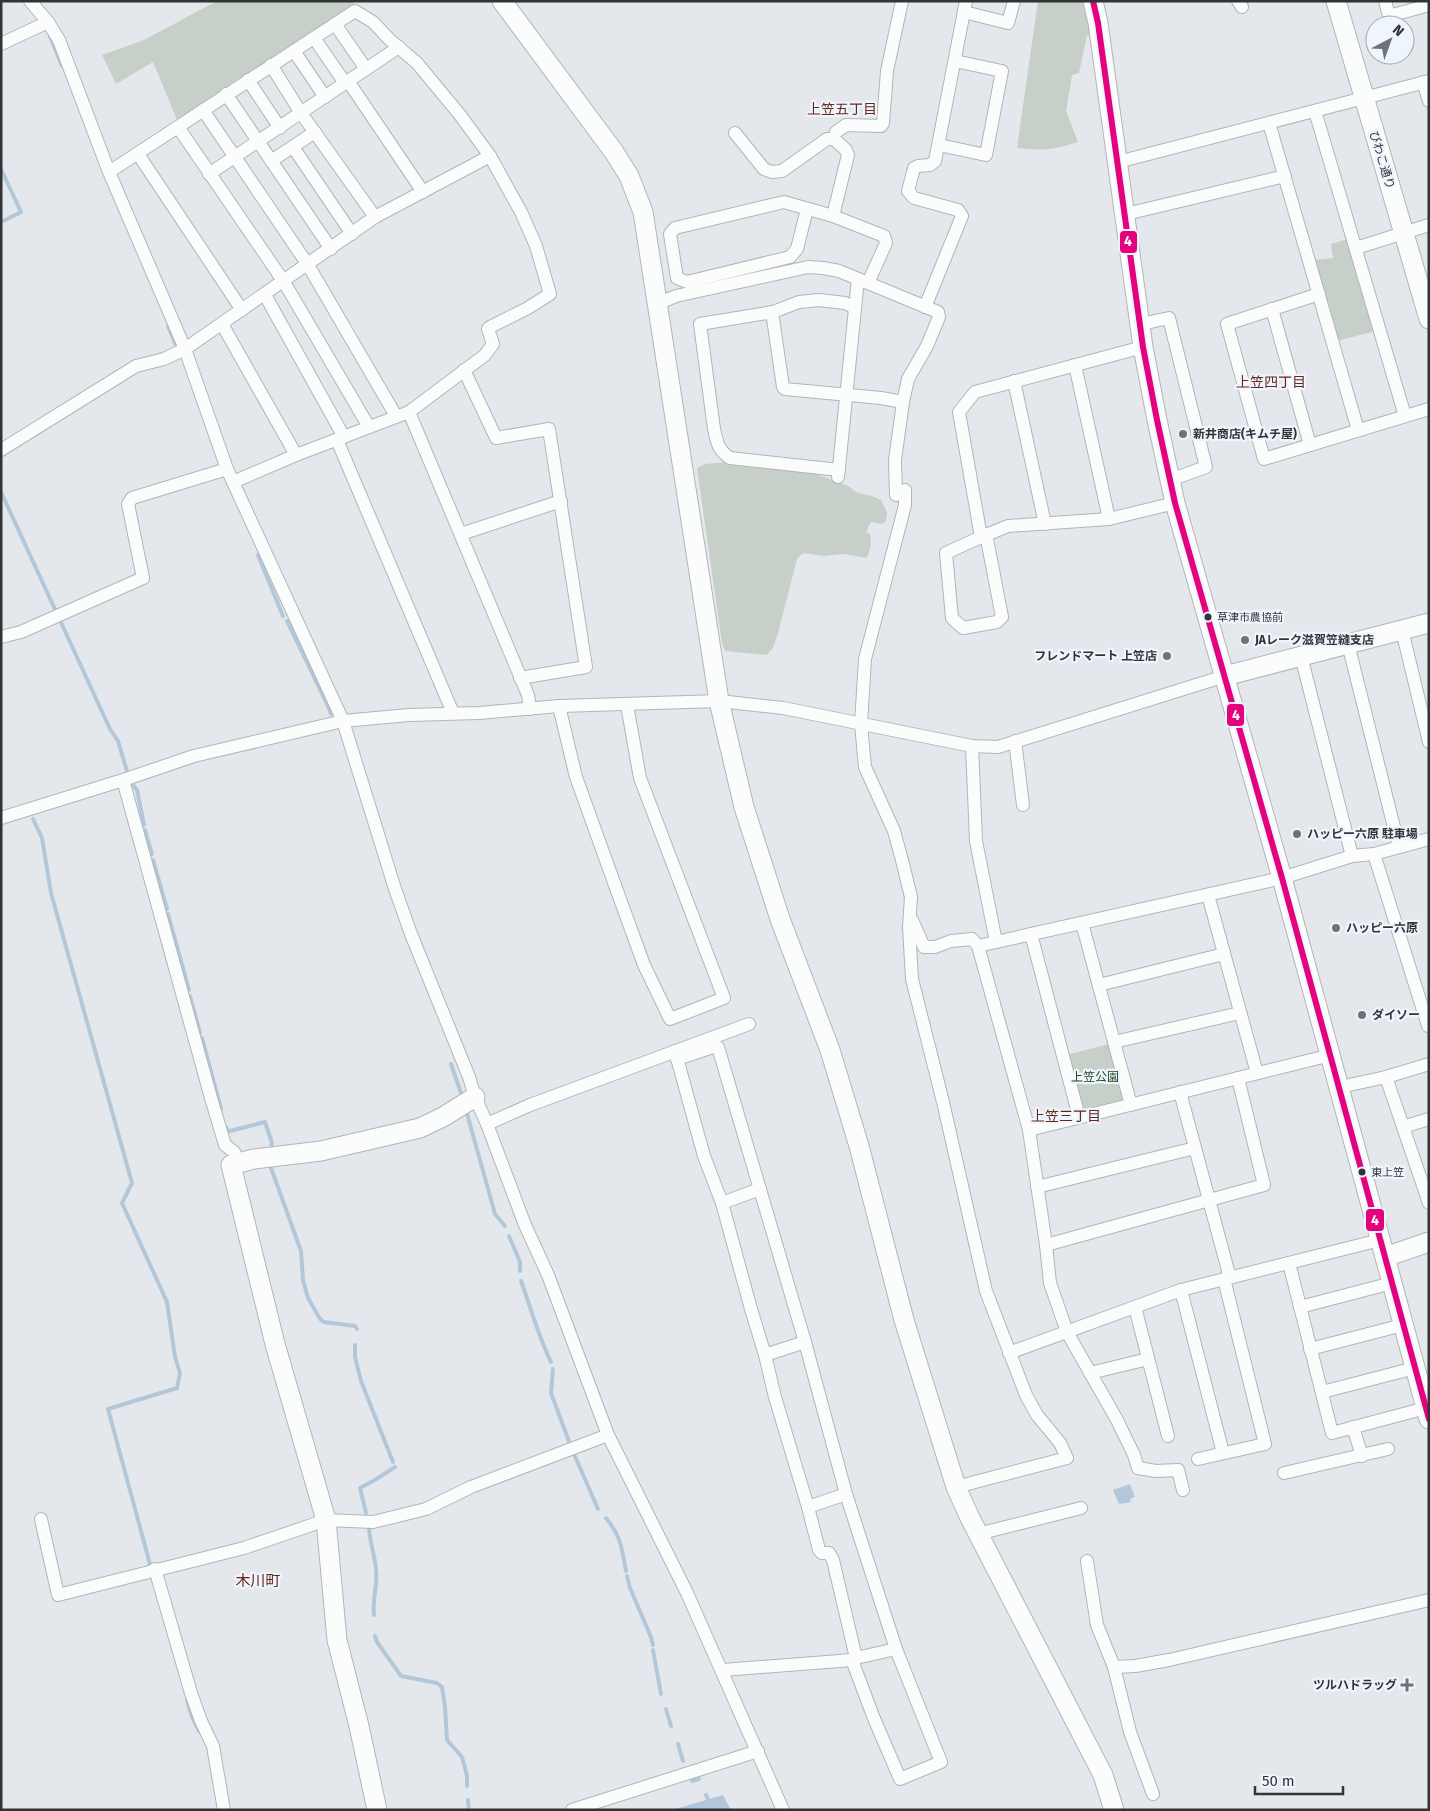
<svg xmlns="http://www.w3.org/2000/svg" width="1430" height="1811" font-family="'Fira Sans','Noto Sans JP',sans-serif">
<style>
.green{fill:#c6d0c8}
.water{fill:#b2c8da}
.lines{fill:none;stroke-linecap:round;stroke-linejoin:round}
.stream{stroke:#b2c8da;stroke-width:4}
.street-casing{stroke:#b2b5b8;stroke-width:14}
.secondary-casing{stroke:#b2b5b8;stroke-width:21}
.street{stroke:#fbfcfc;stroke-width:12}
.secondary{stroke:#fbfcfc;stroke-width:19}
.bus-1-casing{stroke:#eef5fd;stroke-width:10}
.bus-1{stroke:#e5007d;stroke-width:6}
.poi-dot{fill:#707376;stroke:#eef5fd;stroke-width:2}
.bus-dot{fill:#313437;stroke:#eef5fd;stroke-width:2}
.labels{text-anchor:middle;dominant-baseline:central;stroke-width:4.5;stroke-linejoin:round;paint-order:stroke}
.bus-label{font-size:11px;fill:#313437;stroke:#eef5fd;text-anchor:start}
.street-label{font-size:12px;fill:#313437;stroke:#eef5fd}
.poi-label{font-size:12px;font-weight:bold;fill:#313437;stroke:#eef5fd;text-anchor:start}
.park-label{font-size:12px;fill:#22431b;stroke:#eef5fd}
.neighbourhood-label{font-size:14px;fill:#6a261b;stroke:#eef5fd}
.quarter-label{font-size:15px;fill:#6a261b;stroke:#eef5fd}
.line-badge{stroke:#eef5fd;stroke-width:2}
.badge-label{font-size:14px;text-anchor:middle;font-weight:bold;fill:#fff}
</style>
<rect width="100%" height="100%" fill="#e4e8ec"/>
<g class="green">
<path d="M 217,1 L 351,1 L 356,6 L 178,122 L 153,62 L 116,84 L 102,55 L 144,40 Z"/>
<path d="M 1038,1 L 1087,1 L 1094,34 L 1087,35 L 1079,73 L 1072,75 L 1066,111 L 1078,142 C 1052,150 1045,151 1017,148 Z"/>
<path d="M 1348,239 L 1375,331 L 1337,341 L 1314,260 L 1333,258 L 1331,244 Z"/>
<path d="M 728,462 L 770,469 L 811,472 L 848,486 L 858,493 L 872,496 L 881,500 L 887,512 L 886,521 L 882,524 L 871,522 L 866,532 L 870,534 L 871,546 L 867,558 L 844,554 L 824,556 L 803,553 L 797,559 L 778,633 L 773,648 L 767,655 L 725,651 L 722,643 L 697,468 L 705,464 Z"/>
<path d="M 1109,1044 L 1124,1096 L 1122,1100 L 1082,1110 L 1066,1055 Z"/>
</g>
<g class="water">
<path d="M 1130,1484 L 1135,1497 L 1130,1499 L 1131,1502 L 1119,1504 L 1113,1490 Z"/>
<path d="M 723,1795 L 731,1810 L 672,1810 Z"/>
</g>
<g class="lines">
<g class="stream">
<path d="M 50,36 L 62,66"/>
<path d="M 1,169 L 21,212 L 1,222"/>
<path d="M 168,326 L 173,338"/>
<path d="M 174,341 L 176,345"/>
<path d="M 1,492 L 110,729 L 118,741 L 127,771"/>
<path d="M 258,555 L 283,616"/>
<path d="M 287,621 L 328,706 L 331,714"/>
<path d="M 133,785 L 137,790 L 144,825"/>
<path d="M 33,819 L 42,838 L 51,893 L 132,1183 L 122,1203 L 167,1302 L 175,1357 L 180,1373 L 177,1388 L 108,1409 L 151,1568"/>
<path d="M 145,830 L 152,854"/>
<path d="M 153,860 L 167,909"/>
<path d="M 168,914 L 189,990"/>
<path d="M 190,996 L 200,1033"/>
<path d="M 202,1038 L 221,1109"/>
<path d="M 451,1064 L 462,1096"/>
<path d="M 466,1110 L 495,1214 L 505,1226"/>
<path d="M 226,1127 L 228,1131 L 230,1131 L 265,1122 L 272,1143 L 271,1151"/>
<path d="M 270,1165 L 301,1251 L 303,1280 L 308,1298 L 320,1319 L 324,1322 L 355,1326 L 357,1329"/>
<path d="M 509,1236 L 520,1262 L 520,1271"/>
<path d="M 521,1281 C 531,1308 538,1336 551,1362"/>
<path d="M 355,1345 L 355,1357 L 361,1381 L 393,1462"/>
<path d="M 553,1369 L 551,1393 L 570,1444"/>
<path d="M 574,1454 L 598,1509"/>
<path d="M 366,1513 L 360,1488 L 375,1480 L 395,1467"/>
<path d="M 606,1518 C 621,1536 622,1549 626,1571"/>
<path d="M 369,1526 C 369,1541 375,1555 376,1570 C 378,1585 372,1599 374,1615"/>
<path d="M 627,1576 L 630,1588 L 651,1637 L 653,1645"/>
<path d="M 375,1636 L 377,1642 L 401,1676 L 437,1683 L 442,1687 L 445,1707 L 447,1740 L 462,1757 L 467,1776 L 467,1786"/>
<path d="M 653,1650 L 661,1694"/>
<path d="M 187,1700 L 192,1717 L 199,1731"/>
<path d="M 666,1709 L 671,1726"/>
<path d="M 678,1744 L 683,1761"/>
<path d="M 692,1781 L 699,1779"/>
<path d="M 706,1795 L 708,1799"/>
<path d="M 468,1800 L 469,1810"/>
</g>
<g class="street-casing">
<g id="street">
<path d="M 30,1 L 48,22 L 59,40 L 109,172 L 185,349 L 227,469 L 343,721 L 395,889 L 411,934 L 469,1077 L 475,1097 L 487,1124 L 525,1225 L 548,1275 L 608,1435 L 687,1593 L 783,1810"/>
<path d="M 1238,1 L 1242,7"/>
<path d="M 1385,1 L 1389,16 L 1429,5"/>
<path d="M 964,12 L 1008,23 L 1014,1"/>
<path d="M 335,24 L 366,69"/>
<path d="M 314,38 L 345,83"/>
<path d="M 1,44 L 48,22"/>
<path d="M 294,51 L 325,97"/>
<path d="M 271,65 L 301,113 L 375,217"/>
<path d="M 248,80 L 280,128"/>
<path d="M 348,81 L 423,192"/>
<path d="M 1423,82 L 1429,101"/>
<path d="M 226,94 L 331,249"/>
<path d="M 203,110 L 308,265 L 396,416"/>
<path d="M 1315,111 L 1405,416"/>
<path d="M 1269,123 L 1358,430"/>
<path d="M 178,127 L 284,282 L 369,427"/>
<path d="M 836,132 L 846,125 L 881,126 L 883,123 L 887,71 L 902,1"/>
<path d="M 735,133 L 764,169 L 772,172 L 782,171 L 827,139 L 834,139 L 846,150 L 848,155 L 833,216"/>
<path d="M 939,145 L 986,155 L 1002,71 L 955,61"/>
<path d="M 293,147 L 352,234"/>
<path d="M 138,154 L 242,310"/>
<path d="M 271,161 L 315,132"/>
<path d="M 1118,162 L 1429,81"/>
<path d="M 109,172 L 355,11 L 373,22 L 390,40 L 417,63 L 460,115 L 490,156 L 521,212 L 536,246 L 550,294 L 528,308 L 490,327 L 488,329 L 493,344 L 485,355 L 409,412 L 296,455 L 233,482"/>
<path d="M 209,174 L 399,47"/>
<path d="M 807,209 L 797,249 L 790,257 L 687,282 L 677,278 L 670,234 L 675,228 L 784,202 L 833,216 L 884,236 L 886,243 L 868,283"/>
<path d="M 1126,214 L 1285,176"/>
<path d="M 1356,248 L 1429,225"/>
<path d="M 1319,294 L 1227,324 L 1264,459 L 1429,409"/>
<path d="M 265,295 L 344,437"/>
<path d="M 657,304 L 676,296 L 808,267 L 823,268 L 839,271 L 938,312 L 939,317 L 927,346 L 908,379 L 903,402 L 895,460 L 896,495"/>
<path d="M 925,307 L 962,216 L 958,210 L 914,198 L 908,191 L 914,168 L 918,166 L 930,165 L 935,161 L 966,1"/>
<path d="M 1272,309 L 1310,445"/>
<path d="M 772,312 L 783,387 L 785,389 L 881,398 L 903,402"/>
<path d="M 222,324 L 296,455"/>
<path d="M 1141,324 L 1169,318 L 1206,467 L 1170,480"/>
<path d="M 1143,347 L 975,392 L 959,412 L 981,537 L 1008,526 L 1109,519 L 1175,503"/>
<path d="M 1075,365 L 1109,519"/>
<path d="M 464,370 L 496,438 L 549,429 L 586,667 L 520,678"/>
<path d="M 1014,381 L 1045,524"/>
<path d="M 409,412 L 528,695 L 530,709"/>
<path d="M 337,440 L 453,713"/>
<path d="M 1,450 L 136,366 L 164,359 L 185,349 L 375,217 L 490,156"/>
<path d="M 839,470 L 730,458 C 718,450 717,443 714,429 L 700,324 L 773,312 L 799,302 L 819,300 L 845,303 L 855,308"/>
<path d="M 838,477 L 858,279"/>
<path d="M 905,490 L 905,505 L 865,659 L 861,724 L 865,767 L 894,831 L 903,864 L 911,897 L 909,927 L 912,979 L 943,1102 L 986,1291 L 1026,1395 L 1037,1415 L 1060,1443 L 1067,1458 L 956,1487"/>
<path d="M 461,534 L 561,501"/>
<path d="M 981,537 L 946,553 L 952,618 L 963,628 L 997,622 L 1002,617 L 986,534"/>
<path d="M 1402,630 L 1429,742"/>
<path d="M 1,637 L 21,632 L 143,578 L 128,504 L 132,498 L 227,469"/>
<path d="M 1348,644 L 1399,847"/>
<path d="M 1301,656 L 1352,856"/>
<path d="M 559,706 L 576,777 L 616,888 L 644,965 L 670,1019 L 724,998 L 640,778 L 627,705"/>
<path d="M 1015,741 L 1023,805"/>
<path d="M 972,746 L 976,841 L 996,942"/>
<path d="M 123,780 L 211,1098 L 225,1145 L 234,1152 L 239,1163"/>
<path d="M 1,818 L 123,780 L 194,756 L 343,721 L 409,715 L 479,713 L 559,706 L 719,701 L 783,708 L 972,746 L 998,747 L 1225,676"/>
<path d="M 1374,854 L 1428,1026"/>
<path d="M 1208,895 L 1257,1073"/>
<path d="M 912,920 L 924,947 L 935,947 L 951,941 L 972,939 L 978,946 L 1029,1130 L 1046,1245 L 1050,1283 L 1067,1332 L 1117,1420 L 1134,1455 L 1138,1468 L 1156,1471 L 1178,1470 L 1183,1490"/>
<path d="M 1082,923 L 1131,1105"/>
<path d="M 1031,934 L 1079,1117"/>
<path d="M 978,946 L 1282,878 L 1352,856 L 1374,854 L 1429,839"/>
<path d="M 1099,985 L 1224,954"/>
<path d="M 1114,1042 L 1240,1013"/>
<path d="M 675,1051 L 704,1156 L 722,1203 L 751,1309 L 765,1355 L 775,1397 L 808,1507 L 819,1550 L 822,1553 L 829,1553 L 833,1560 L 856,1658 L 852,1660"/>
<path d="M 677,1059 L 716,1046 L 718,1047 L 805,1342 L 846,1494 L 896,1649 L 856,1658"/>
<path d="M 1386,1077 L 1429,1203"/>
<path d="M 1340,1087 L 1386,1077 L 1429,1064"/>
<path d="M 1180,1092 L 1230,1278"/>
<path d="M 487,1124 L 530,1105 L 749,1024"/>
<path d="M 1403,1127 L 1429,1119"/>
<path d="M 1029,1130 L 1331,1055"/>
<path d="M 1037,1187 L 1195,1148"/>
<path d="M 722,1203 L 760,1189"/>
<path d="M 1046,1245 L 1264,1185 L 1238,1078"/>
<path d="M 1289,1263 L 1332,1433 L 1426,1408"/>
<path d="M 1181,1290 L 1223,1453"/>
<path d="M 1135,1307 L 1168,1436"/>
<path d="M 1300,1307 L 1392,1283"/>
<path d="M 1310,1349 L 1403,1325"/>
<path d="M 1009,1353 L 1181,1290 L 1380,1240"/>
<path d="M 765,1355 L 805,1342"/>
<path d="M 1090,1373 L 1148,1359"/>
<path d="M 1322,1392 L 1415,1368"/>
<path d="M 1353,1427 L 1362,1456"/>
<path d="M 1198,1459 L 1265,1444 L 1224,1279"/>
<path d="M 1284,1473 L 1388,1449"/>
<path d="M 808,1507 L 846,1494"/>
<path d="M 41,1519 L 58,1595 L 244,1548 L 326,1520 L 373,1522 L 426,1509 L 471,1487 L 608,1435"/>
<path d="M 978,1534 L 1081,1508"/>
<path d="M 1087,1561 L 1097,1625 L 1114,1667 L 1130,1732 L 1153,1794"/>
<path d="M 155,1569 L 191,1693 L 201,1721 L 213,1746 L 224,1810"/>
<path d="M 852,1660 L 873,1716 L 900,1779 L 941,1762 L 896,1649"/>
<path d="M 1114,1667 L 1135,1666 L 1169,1660 L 1429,1600"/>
<path d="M 723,1670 L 852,1660"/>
<path d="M 572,1810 L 758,1751"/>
</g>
</g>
<g class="secondary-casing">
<g id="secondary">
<path d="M 502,1 L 614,152 L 629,176 L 643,212 L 719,701 L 744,807 L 780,919 L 830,1050 L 859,1146 L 904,1320 L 956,1487 L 969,1516 L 1103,1775 L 1114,1810"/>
<path d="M 1093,1 L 1098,23 L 1143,347 L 1157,420 L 1175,503 L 1282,878 L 1429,1419"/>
<path d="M 1336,1 L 1429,319"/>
<path d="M 1225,676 L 1429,623"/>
<path d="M 1385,1257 L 1429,1242"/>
<path d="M 377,1810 L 359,1726 L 337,1640 L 326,1520 L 275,1344 L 231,1165 L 254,1159 L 321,1151 L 420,1128 L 443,1117 L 475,1097"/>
</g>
</g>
<use href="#street" class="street"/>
<use href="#secondary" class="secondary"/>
<g class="bus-1-casing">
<path id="bus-1" d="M 1093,1 L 1098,23 L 1143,347 L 1157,420 L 1175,503 L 1282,878 L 1429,1419"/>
</g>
<use href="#bus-1" class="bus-1"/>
</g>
<g class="poi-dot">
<circle cx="1183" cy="434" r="5"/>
<circle cx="1245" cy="640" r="5"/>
<circle cx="1167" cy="656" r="5"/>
<circle cx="1297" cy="834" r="5"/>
<circle cx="1336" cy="928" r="5"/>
<circle cx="1362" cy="1015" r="5"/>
<path d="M1404.5 1677.5h5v5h5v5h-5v5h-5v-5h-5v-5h5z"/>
</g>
<g class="bus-dot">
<circle cx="1208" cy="617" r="4.5"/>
<circle cx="1362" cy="1172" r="4.5"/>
</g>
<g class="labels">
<g class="bus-label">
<text x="1217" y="617">草津市農協前</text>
<text x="1371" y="1172">東上笠</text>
</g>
<g class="street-label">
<text transform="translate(1382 160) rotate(73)">びわこ通り</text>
</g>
<g class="poi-label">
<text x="1193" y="434">新井商店(キムチ屋)</text>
<text x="1255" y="640">JAレーク滋賀笠縫支店</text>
<text x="1157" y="656" text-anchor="end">フレンドマート 上笠店</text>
<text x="1307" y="834">ハッピー六原 駐車場</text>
<text x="1346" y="928">ハッピー六原</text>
<text x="1372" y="1015">ダイソー</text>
<text x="1397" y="1685" text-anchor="end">ツルハドラッグ</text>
</g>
<g class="park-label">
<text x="1095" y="1077">上笠公園</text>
</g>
<g class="neighbourhood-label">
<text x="842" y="109">上笠五丁目</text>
<text x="1271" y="382">上笠四丁目</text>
<text x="1066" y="1116">上笠三丁目</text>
</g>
<g class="quarter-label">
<text x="258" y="1581">木川町</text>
</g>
</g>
<g class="line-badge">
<rect x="1119" y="230" width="19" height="24" rx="5" fill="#e5007d"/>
<rect x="1226" y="703" width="19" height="24" rx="5" fill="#e5007d"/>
<rect x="1365" y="1208" width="20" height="24" rx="5" fill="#e5007d"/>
</g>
<g class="badge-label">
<text x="1128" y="246">4</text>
<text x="1236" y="720">4</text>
<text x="1375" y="1225">4</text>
</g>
<rect width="1430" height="1811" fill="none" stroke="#313437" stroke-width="5"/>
<g transform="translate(1390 40) rotate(41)"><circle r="24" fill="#eef5fd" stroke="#a2a8ae"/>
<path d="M0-4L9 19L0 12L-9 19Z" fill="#707376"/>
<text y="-8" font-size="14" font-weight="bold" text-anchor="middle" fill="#313437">N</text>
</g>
<path d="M1255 1786v8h88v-8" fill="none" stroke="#313437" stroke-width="2.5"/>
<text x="1262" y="1786" font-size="15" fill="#313437" stroke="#eef5fd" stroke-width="4" paint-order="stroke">50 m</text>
</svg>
